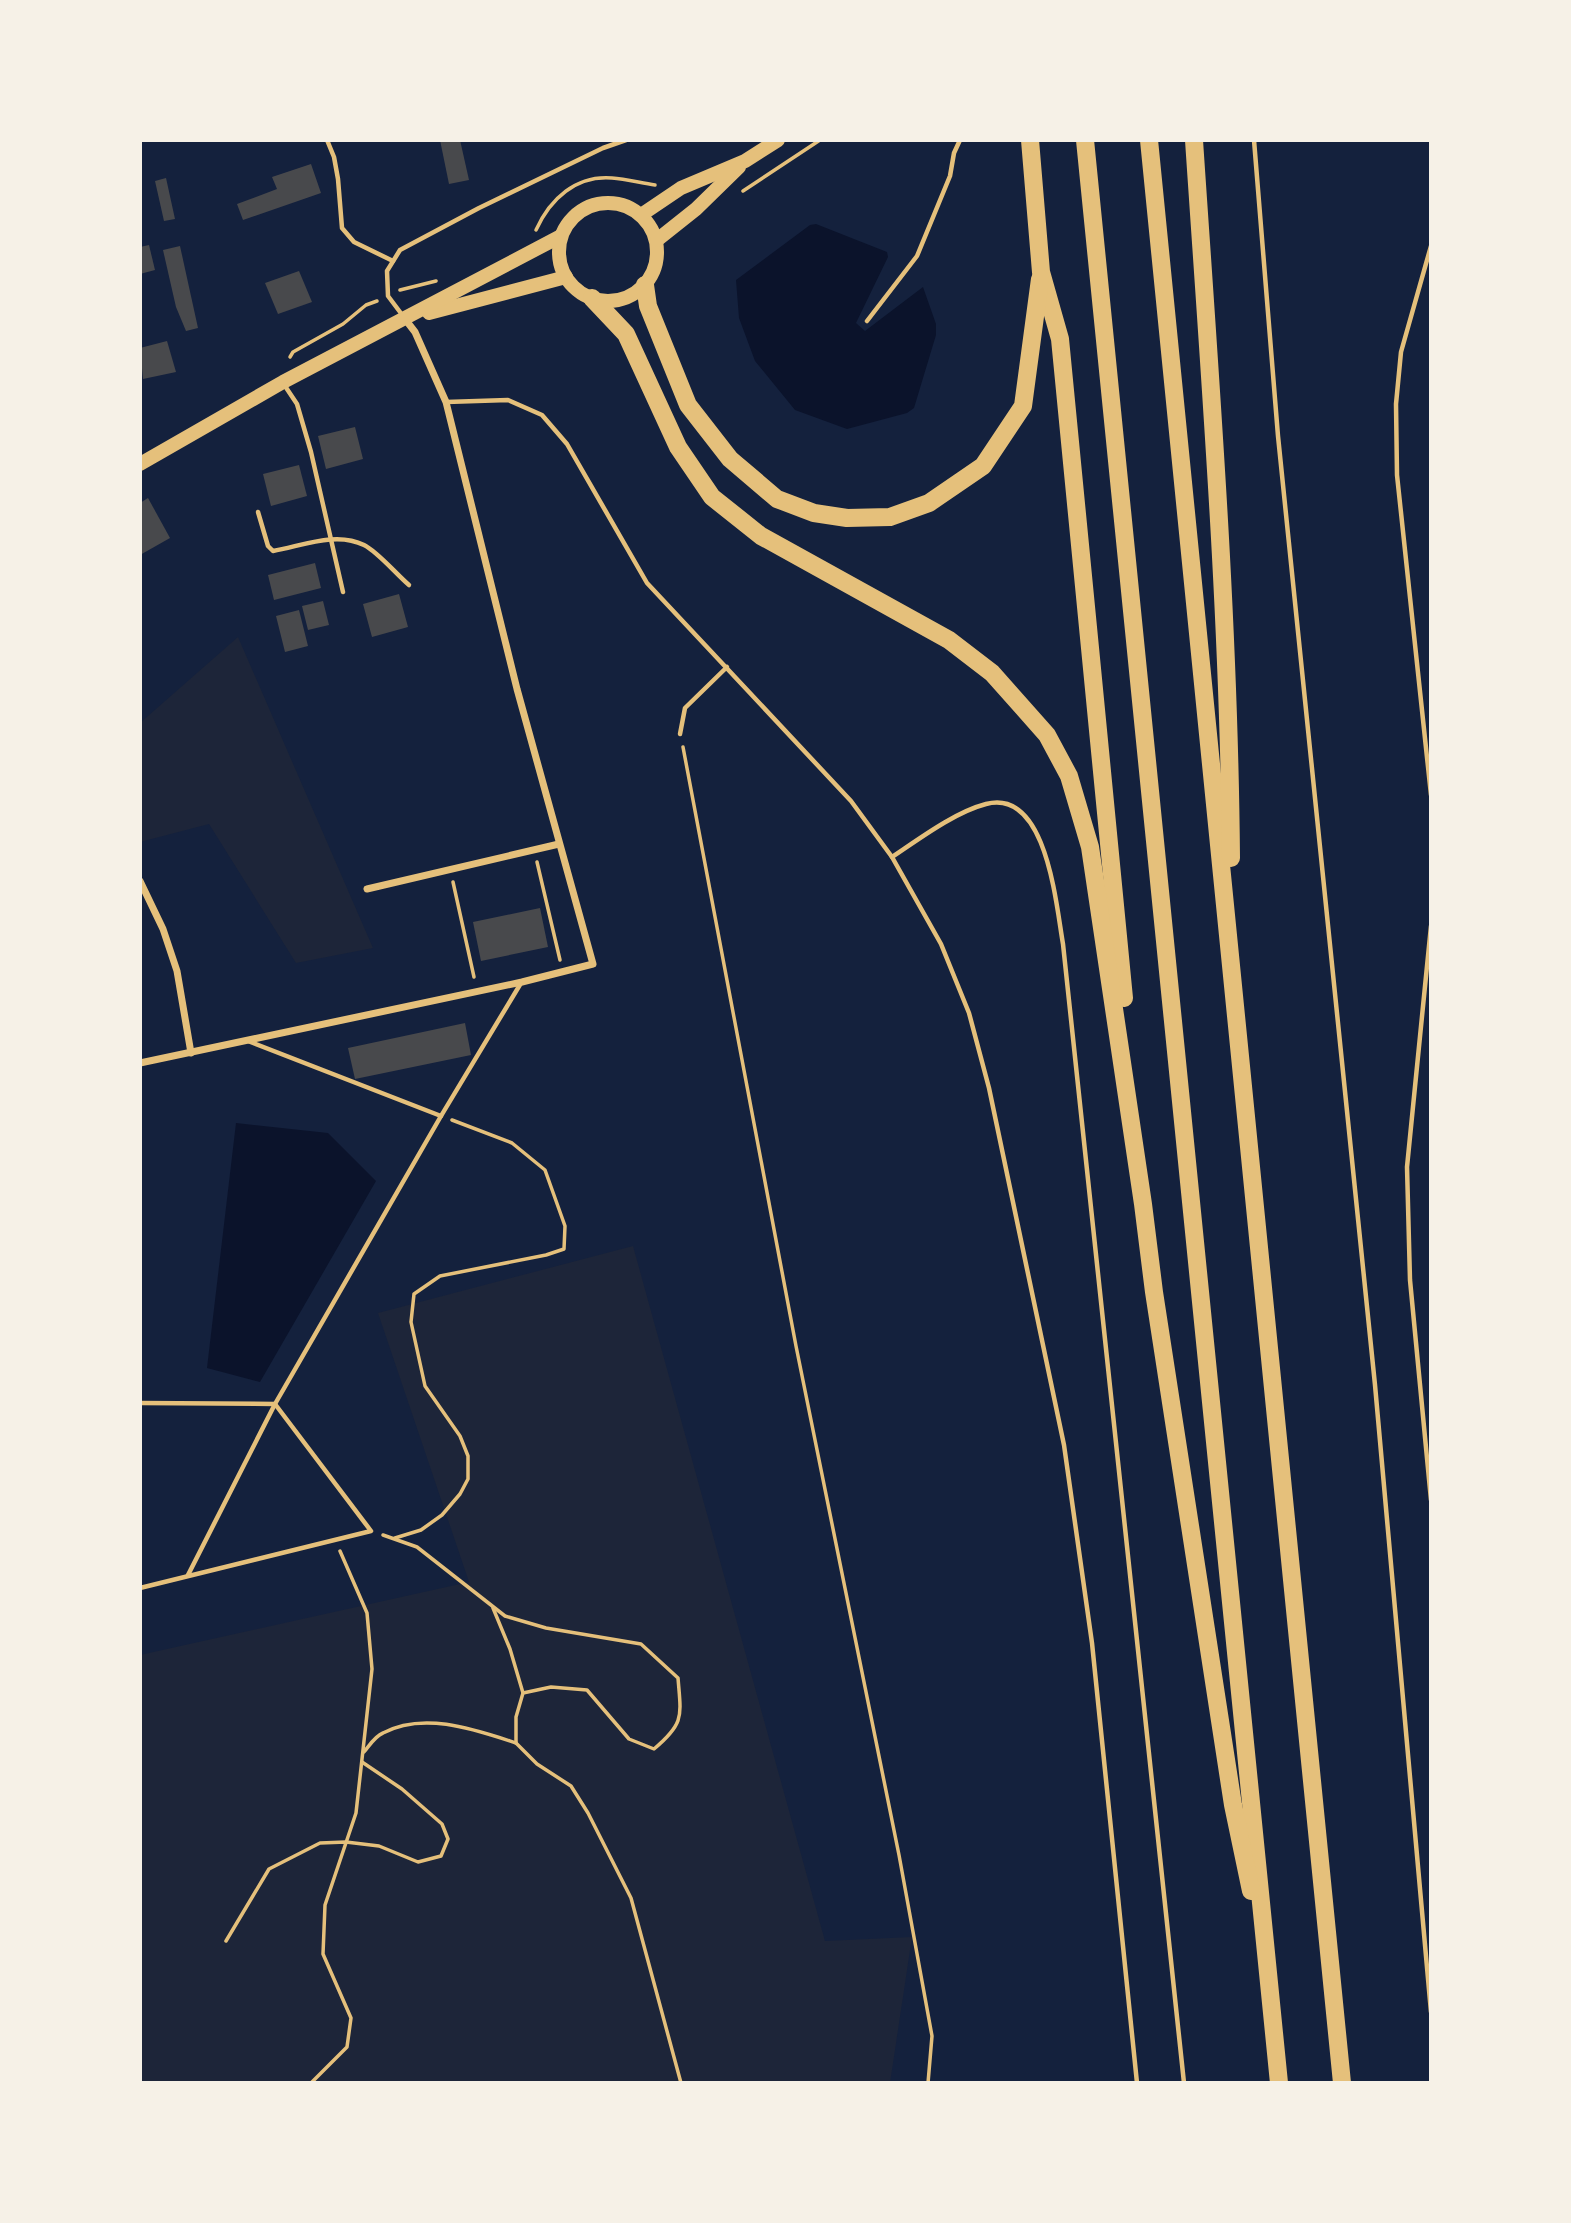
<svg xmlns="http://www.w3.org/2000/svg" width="1571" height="2223" font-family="Lato,sans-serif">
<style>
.green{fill:#1d2539}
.water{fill:#0b132b}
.building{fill:#48494c}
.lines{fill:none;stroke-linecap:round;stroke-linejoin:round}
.path{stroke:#e5c07b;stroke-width:3.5}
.service{stroke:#e5c07b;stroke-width:4.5}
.minor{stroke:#e5c07b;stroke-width:7}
.secondary{stroke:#e5c07b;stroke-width:14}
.motorway{stroke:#e5c07b;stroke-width:18}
</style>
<rect width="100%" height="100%" fill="#14213d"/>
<g class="green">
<path d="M 238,637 L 373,948 L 296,963 L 209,824 L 140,842 L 140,723 Z"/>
<path d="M 633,1246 L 825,1941 L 912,1937 L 890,2083 L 140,2083 L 140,1655 L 469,1582 L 378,1313 Z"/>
</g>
<g class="water">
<path d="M 816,224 L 887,252 L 888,257 L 856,323 L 865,331 L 923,287 L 936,324 L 936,335 L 914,408 L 907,413 L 847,429 L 795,410 L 755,361 L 739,318 L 736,280 L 810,225 Z"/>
<path d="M 236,1123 L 328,1133 L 376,1181 L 260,1382 L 207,1368 Z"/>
</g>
<g class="building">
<path d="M 440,140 L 460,140 L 469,180 L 449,184 Z"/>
<path d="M 311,164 L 321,193 L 243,220 L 237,204 L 277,189 L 272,177 Z"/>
<path d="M 166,178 L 175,219 L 164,221 L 155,181 Z"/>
<path d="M 149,245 L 155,270 L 140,274 L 140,247 Z"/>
<path d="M 180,246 L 198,328 L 186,331 L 176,307 L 163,250 Z"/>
<path d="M 299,271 L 312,302 L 278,314 L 265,283 Z"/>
<path d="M 167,341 L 176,372 L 143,379 L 140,348 Z"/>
<path d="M 355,427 L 363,459 L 326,469 L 318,436 Z"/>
<path d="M 299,465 L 307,496 L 271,506 L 263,474 Z"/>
<path d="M 148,498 L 170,538 L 140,555 L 140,503 Z"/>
<path d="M 315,563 L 321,588 L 274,600 L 268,575 Z"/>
<path d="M 399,594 L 408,627 L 372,637 L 363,604 Z"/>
<path d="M 323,601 L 329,625 L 308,630 L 302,606 Z"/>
<path d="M 299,610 L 308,646 L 285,652 L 276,616 Z"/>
<path d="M 540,908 L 548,947 L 481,961 L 473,922 Z"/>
<path d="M 465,1023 L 471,1055 L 355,1079 L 348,1048 Z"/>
</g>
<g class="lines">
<g class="path">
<path d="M 743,191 L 820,140"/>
<path d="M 536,230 C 550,199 576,175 612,178 C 626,179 641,183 655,185"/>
<path d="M 400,290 L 436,281"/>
<path d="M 290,357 L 293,352 L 343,324 L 366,305 L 377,301"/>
<path d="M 683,747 L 796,1346 L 899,1855 L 932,2036 L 928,2083"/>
<path d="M 537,862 L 560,960"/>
<path d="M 453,882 L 474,977"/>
<path d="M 383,1535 L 417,1547 L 505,1616 L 546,1628 L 641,1644 L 678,1678 C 681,1716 685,1723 654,1749 L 629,1739 L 587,1690 L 551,1687 L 523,1693 L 516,1717 L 516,1743 L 537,1764 L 571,1786 L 588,1813 L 631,1898 L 681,2083"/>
<path d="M 395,1538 L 421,1530 L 442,1515 L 460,1494 L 468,1479 L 468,1456 L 460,1436 L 425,1386 L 411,1322 L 414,1294 L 440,1276 L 546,1255 L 564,1249 L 565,1226 L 545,1170 L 512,1143 L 452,1120"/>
<path d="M 493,1608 L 510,1649 L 523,1693"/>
<path d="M 364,1752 C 369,1746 375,1736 383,1733 C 424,1711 476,1730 516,1743"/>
<path d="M 226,1941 L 269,1869 L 320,1843 L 346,1842 L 379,1846 L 418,1862 L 441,1856 L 448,1839 L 442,1824 L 402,1789 L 362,1762"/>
<path d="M 311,2083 L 347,2047 L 351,2018 L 323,1954 L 325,1905 L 356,1813 L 372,1669 L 367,1613 L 340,1551"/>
</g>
<g class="service">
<path d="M 327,140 L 334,157 L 338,179 L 342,228 L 354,242 L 393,261"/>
<path d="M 1254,140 L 1278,436 L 1375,1385 L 1431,2012"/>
<path d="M 1431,246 L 1401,352 L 1396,404 L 1397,475 L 1431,795"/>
<path d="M 403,316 L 388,296 L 387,271 L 400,250 L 479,208 L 603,148 L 626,140"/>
<path d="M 867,321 L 917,256 L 950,176 L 954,153 L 960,140"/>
<path d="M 283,383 L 297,404 L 311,452 L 343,592"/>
<path d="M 446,402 L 508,400 L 542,415 L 567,444 L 647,583 L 851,801 L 892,857 L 941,944 L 969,1013 L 989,1088 L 1064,1445 L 1092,1643 L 1137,2083"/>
<path d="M 258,512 L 268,546 L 273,551 C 302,546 336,531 364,545 C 378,552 396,574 409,585"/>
<path d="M 680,734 L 685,708 L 727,667"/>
<path d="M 892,857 C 919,839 955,812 986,804 C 1047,788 1056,905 1063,944 L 1184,2083"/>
<path d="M 1431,926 L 1407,1167 L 1410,1280 L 1431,1500"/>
<path d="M 248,1041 L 441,1116"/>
<path d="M 140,1403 L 275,1404 L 371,1531 L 140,1588"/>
<path d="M 188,1575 L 275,1404 L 441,1116 L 521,983"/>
</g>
<g class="minor">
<path d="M 140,881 L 163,929 L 177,971 L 191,1053"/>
<path d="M 367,889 L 559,844"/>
<path d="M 140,1063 L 522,982 L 593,964 L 517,689 L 446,402 L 415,332 L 405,319"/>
</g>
<g class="secondary">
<circle cx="608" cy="252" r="49"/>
<path d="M 641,215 L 681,188 L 745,161 L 778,140"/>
<path d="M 657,240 L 696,209 L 739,167"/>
<path d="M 429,313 L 566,277"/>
<path d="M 140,464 L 283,382 L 561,236"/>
</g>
<g class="motorway">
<path d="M 1030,140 L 1041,272 L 1060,339 L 1124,998"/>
<path d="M 1085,140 L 1279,2083"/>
<path d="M 1149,140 L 1342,2083"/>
<path d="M 1194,140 C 1210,379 1229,618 1231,858"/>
<path d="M 645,285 L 648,306 L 688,405 L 730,459 L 777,499 L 814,513 L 847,518 L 890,517 L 929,503 L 983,466 L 1023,406 L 1040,279"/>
<path d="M 592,298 L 626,334 L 678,447 L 712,497 L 761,536 L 949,640 L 992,673 L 1047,735 L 1069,776 L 1090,847 L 1143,1204 L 1154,1292 L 1233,1805 L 1251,1891"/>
</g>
</g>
<rect width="1571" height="2223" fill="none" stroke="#f6f1e7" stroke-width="284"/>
</svg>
